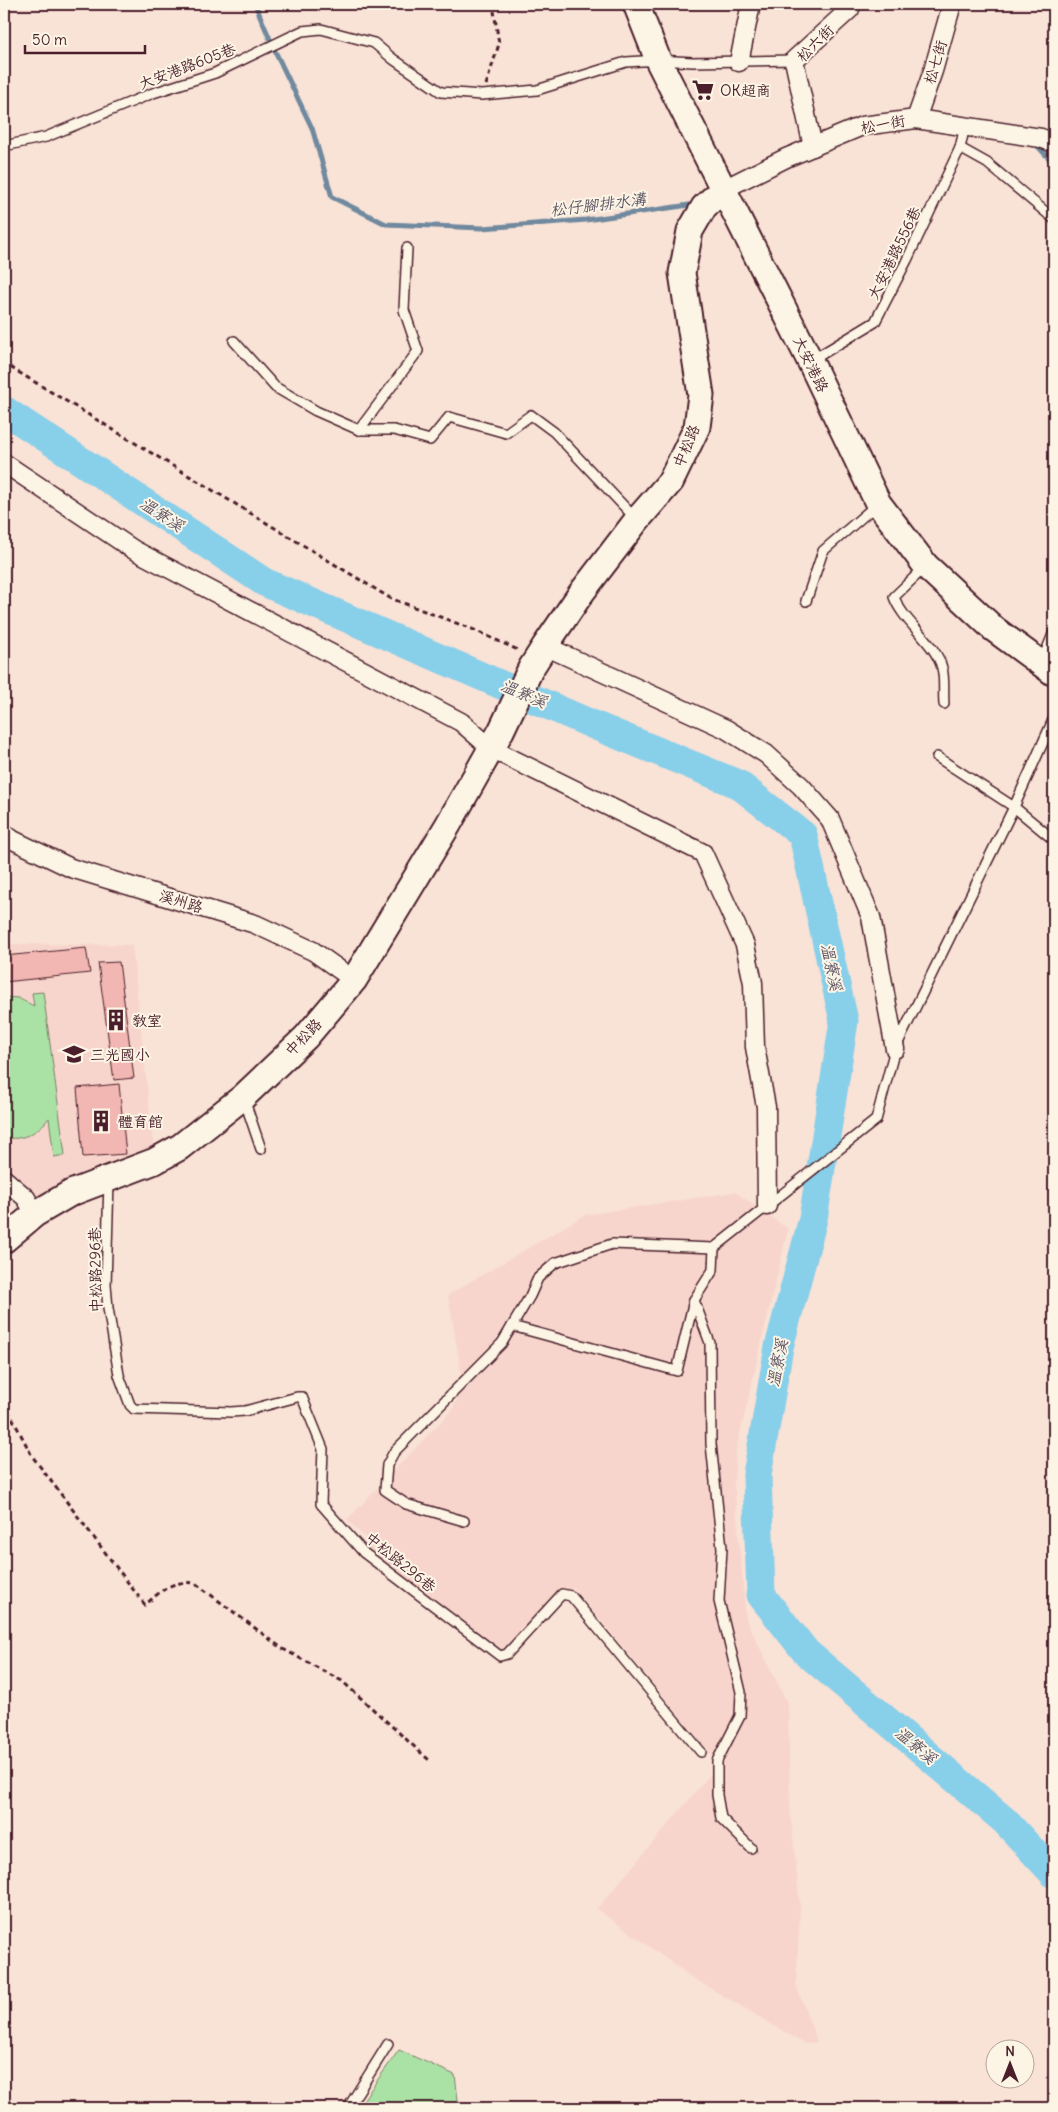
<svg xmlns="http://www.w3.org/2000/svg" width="1058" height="2112" font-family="Delius,'LXGW WenKai TC',sans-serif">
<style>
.built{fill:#f7d5cc}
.green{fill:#aae2a5;stroke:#7a8068}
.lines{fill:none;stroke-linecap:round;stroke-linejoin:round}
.stream{stroke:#6f899e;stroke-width:5}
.river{stroke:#88cfea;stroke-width:29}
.building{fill:#f3b7b3;stroke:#4a1f2b}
.lane-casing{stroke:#4a1f2b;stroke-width:12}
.street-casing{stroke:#4a1f2b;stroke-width:21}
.secondary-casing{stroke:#4a1f2b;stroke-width:29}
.path{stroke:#4a1f2b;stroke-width:3;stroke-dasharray:5 4;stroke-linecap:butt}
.lane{stroke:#fcf5e5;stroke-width:9}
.street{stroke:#fcf5e5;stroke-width:18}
.secondary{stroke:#fcf5e5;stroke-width:25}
.labels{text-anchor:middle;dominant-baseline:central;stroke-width:4;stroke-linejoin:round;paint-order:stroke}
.street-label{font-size:15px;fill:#4a1f2b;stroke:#fcf5e5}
.poi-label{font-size:15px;fill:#4a1f2b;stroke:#fcf5e5;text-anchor:start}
.water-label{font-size:16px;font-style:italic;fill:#5d5464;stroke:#fcf5e5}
</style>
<rect width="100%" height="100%" fill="#f9e2d6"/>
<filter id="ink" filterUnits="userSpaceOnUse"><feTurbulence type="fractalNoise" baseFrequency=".02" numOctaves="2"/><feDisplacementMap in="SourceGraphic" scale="10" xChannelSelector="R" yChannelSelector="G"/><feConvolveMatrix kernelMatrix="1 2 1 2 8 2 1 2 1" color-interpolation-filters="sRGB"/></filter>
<g filter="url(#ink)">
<g class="built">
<path d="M 4,944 L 132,945 L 155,1162 L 32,1216 L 4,1176 Z"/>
<path d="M 735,1192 L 788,1229 L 736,1451 L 734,1484 L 746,1619 L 788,1705 L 790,1807 L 800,1908 L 796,1985 L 817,2042 L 805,2044 L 690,1976 L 597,1909 L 719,1764 L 573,1587 L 505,1654 L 366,1550 L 366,1538 L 347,1520 L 453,1409 L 463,1382 L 448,1295 L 585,1215 Z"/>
</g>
<g class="green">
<path d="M 43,992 L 65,1155 L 54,1157 L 49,1118 C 38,1132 22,1142 4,1137 L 4,997 L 18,998 L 34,1006 L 32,993 Z"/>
<path d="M 399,2050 L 455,2075 L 459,2108 L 360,2108 L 359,2106 Z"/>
</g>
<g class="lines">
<g class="stream">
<path d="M 255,4 L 275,51 L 312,128 L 332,197 L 386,224 L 482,228 L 586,220 L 696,204"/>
<path d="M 1034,142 L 1054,164"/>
</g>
<path class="river" d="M 4,410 L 264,582 L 596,726 L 738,784 L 803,835 L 844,1021 L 813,1219 L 779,1347 L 757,1475 L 761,1595 L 806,1652 L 1005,1821 L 1054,1874"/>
</g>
<g class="building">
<path d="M 86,948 L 90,973 L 4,982 L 4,956 Z"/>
<path d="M 119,962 L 134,1078 L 114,1080 L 98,963 Z"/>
<path d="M 119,1084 L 126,1154 L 83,1157 L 77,1088 Z"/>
</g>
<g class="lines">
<g class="lane-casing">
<g id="lane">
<path d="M 4,146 L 46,137 L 153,93 L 215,73 L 302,31 L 321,29 L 374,43 L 393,59 L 441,92 L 482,95 L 537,90 L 626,62 L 658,60 L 693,62 L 794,60"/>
<path d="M 960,148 L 987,163 L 1054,219"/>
<path d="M 234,341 L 275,387 L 316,411 L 359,430 L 394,430 L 430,440 L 449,417 L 506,433 L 531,415 L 554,432 L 635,518"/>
<path d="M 812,360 L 875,322 L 907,260 L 960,148 L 965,126"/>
<path d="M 359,430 L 418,351 L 404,310 L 407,248"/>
<path d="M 926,566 L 894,597 C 903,622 936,643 942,668 C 945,679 943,693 944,704"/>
<path d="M 806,601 L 823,551 L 876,505"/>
<path d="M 1042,661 L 1054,632"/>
<path d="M 937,757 L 1014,807 L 1054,840"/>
<path d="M 244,1099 L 261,1149"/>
<path d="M 109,1181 L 106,1285 L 108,1308 L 119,1375 L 130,1405 L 134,1409 L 231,1412 L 245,1411 L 297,1397 L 302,1397 L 323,1449 L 321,1504 L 364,1553 L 500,1656 L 507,1654 L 562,1594 L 571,1596 L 701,1752"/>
<path d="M 694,1300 L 710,1343 L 711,1444 L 722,1548 L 719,1601 L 741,1692 L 740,1716 L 717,1761 L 717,1795 L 721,1818 L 751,1848"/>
<path d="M 512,1326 L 677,1371 L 694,1300 L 713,1270 L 714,1248"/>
<path d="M 464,1521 L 406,1504 L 385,1490 L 387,1465 L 394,1452 L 502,1343 L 530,1296 L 538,1278 L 555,1263 L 612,1244 L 714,1248 L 876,1120 L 895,1049 L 1014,807 L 1054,718"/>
<path d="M 348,2108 L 388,2044"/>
</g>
</g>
<g class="street-casing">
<g id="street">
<path d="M 739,62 L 751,4"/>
<path d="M 916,119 L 933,71 L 952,4"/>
<path d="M 813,147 L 794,60 L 850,9 L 851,4"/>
<path d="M 722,190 L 786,158 L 862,126 L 916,119 L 1041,138 L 1054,143"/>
<path d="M 4,463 L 134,550 L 461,722 L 492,749 L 703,853 L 745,945 L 753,983 L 755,1047 L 766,1107 L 767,1206"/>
<path d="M 545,646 L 726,729 L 766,754 L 801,786 L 830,819 L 871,917 L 895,1049"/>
<path d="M 4,833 L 13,840 L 71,868 L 255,924 L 313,951 L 354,980"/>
<path d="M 4,1179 L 26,1198 L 35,1214"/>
</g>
</g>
<g class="secondary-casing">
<g id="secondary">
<path d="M 636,4 L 658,60 L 810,361 L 878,503 L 926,566 L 994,629 L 1054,673"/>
<path d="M 4,1240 L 35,1214 L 71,1193 L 155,1161 L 180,1147 L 243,1097 L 306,1037 L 354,980 L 448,825 L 501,731 L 531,668 L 545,646 L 582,592 L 637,520 L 671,481 L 697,427 L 701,395 L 682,273 L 690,231 L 704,207 L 722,190"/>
</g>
</g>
<g class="path">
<path d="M 486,85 L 499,44 L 494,11"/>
<path d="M 4,361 L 10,367 L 390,598 L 472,629 L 520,651"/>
<path d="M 4,1402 L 32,1456 L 145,1605 C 162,1590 172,1580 195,1583 L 283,1649 L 342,1681 L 429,1760"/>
</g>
<use href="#lane" class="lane"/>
<use href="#street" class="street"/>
<use href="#secondary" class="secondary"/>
</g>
</g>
<defs>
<g id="supermarket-bare" transform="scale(1.725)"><path d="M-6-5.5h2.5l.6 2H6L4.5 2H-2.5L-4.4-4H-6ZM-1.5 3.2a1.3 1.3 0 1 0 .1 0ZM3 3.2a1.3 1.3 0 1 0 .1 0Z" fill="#4a1f2b" stroke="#fcf5e5" stroke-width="2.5" paint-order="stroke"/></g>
<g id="building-bare" transform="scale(1.725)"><path d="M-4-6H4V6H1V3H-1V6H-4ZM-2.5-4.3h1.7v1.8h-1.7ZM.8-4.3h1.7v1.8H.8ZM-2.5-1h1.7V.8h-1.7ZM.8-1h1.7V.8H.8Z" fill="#4a1f2b" stroke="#fcf5e5" stroke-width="2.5" paint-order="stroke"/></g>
<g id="school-bare" transform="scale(1.725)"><path d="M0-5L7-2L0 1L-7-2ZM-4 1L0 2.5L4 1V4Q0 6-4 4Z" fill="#4a1f2b" stroke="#fcf5e5" stroke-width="2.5" paint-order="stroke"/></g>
</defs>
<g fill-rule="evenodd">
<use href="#supermarket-bare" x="703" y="90"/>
<use href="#building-bare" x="116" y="1020"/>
<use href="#school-bare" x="74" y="1054"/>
<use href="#building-bare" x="101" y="1121"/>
</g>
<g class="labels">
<g class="street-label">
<text transform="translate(815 43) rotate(-45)">松六街</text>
<text transform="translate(935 62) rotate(-73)">松七街</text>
<text transform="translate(187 66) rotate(-21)">大安港路605巷</text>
<text transform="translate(883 124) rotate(-10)">松一街</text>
<text transform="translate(894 253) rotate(-64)">大安港路556巷</text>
<text transform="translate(811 364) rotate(64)">大安港路</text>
<text transform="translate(686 446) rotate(-67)">中松路</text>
<text transform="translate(181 901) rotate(17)">溪州路</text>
<text transform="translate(303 1037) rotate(-46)">中松路</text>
<text transform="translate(95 1270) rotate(-91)">中松路296巷</text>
<text transform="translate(401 1562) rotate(39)">中松路296巷</text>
</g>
<g class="poi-label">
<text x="720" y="90">OK超商</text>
<text x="132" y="1020">教室</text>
<text x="90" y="1054">三光國小</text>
<text x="118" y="1121">體育館</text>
</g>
<g class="water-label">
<text transform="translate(598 204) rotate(-7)">松仔腳排水溝</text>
<text transform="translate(162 514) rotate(33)">溫寮溪</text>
<text transform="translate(524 693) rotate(23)">溫寮溪</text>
<text transform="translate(832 967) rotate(78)">溫寮溪</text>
<text transform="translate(777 1363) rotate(-79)">溫寮溪</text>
<text transform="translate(916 1745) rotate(40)">溫寮溪</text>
</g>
</g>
<rect width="1058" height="2112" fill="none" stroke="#fcf5e5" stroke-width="20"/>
<rect x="10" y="10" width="1038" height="2092" fill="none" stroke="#4a1f2b" stroke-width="2" filter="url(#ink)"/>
<g transform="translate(1010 2064)"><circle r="24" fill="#fcf5e5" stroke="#b59f9b"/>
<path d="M0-4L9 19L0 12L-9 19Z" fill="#4a1f2b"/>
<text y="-8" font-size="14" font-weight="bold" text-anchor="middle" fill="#4a1f2b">N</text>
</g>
<path d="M25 45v8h120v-8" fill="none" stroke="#4a1f2b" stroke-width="2.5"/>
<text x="32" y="45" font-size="15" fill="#4a1f2b" stroke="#fcf5e5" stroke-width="4" paint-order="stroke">50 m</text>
</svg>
